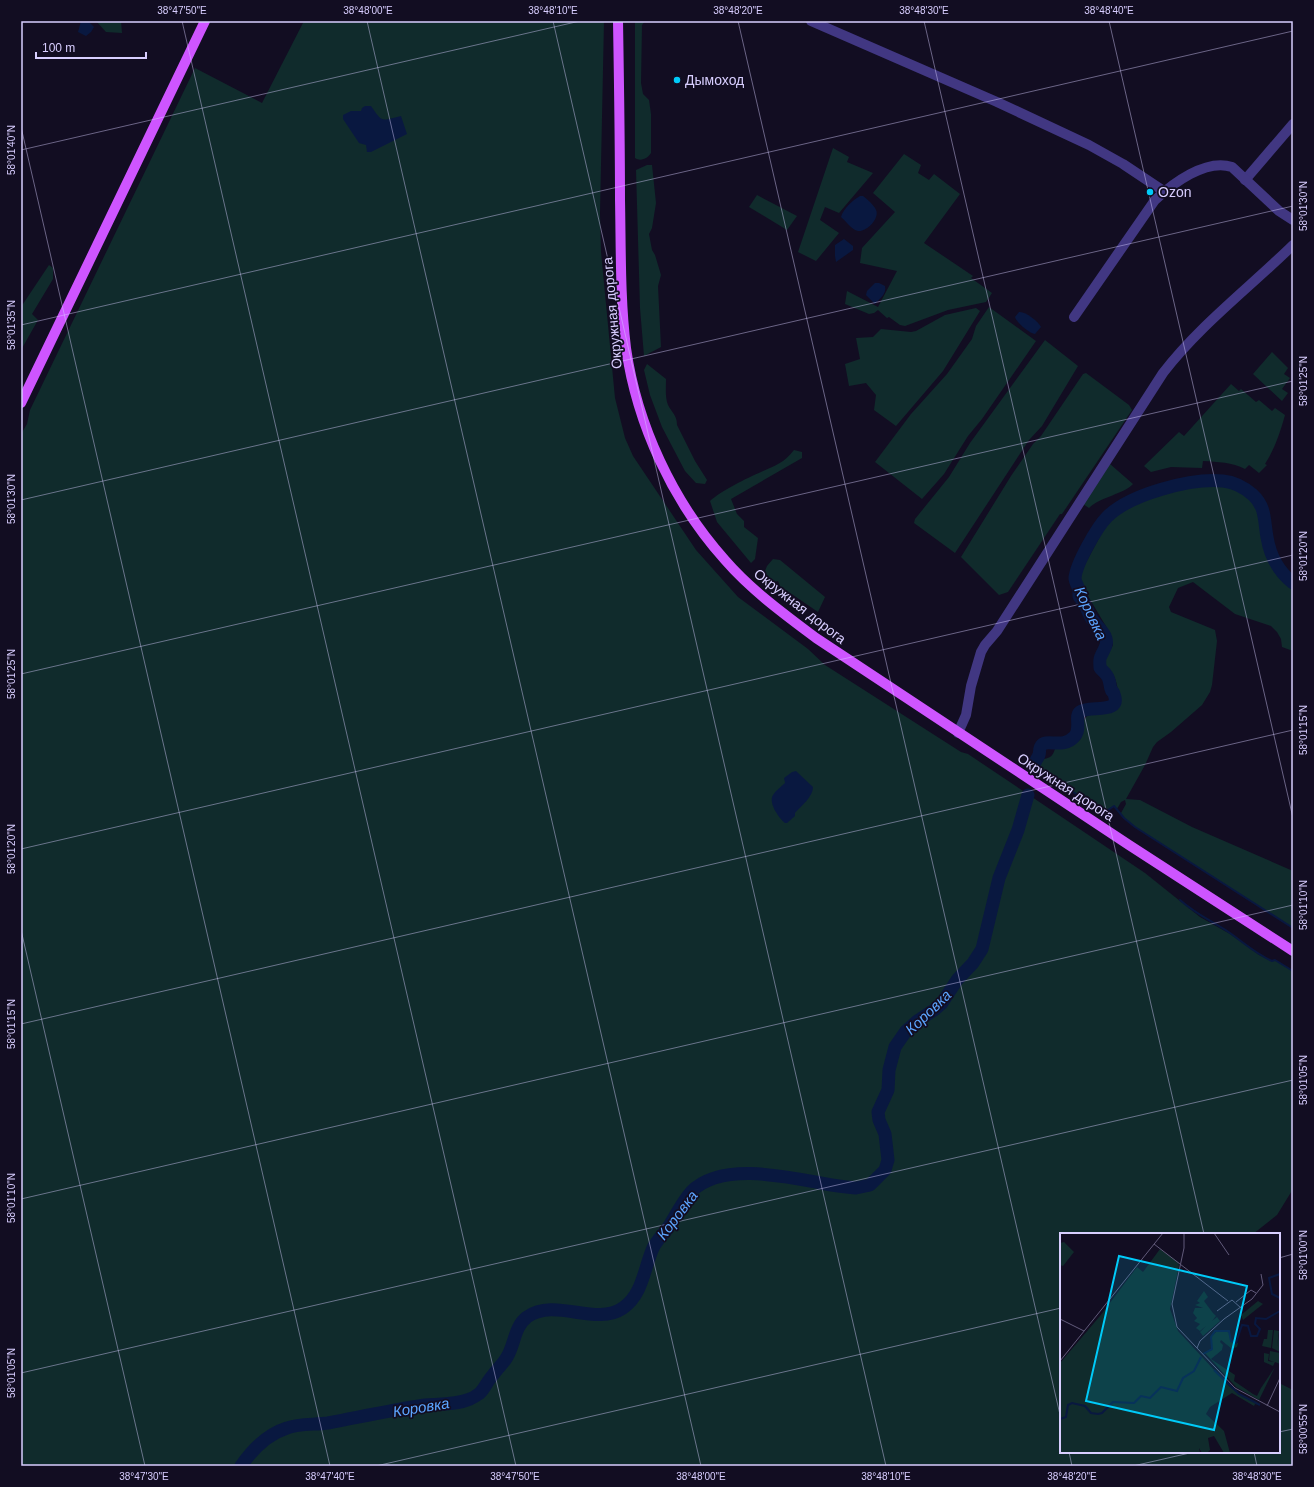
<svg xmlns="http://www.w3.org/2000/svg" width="1314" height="1487" font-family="Arial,sans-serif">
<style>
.green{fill:#102b2c}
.water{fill:#091840}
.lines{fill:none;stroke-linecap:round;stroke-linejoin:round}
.stream{stroke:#091840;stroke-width:2}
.river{stroke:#091840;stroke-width:13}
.minor{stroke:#413782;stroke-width:10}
.major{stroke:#ce55ff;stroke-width:10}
.ticks{fill:none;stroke:#d8ceff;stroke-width:1;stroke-opacity:0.45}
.poi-dot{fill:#00cbf9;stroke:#120d22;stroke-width:1.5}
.labels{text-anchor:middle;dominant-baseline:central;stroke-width:3.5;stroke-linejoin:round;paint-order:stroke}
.poi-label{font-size:14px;fill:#d8ceff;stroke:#120d22;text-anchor:start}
.street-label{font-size:14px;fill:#d8ceff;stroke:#120d22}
.water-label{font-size:15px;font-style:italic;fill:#5ca5ff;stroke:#120d22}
.inset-river{fill:none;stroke:#091840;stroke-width:2}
.inset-road{fill:none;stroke:#615a7a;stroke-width:1}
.view{fill:#00cbf9;fill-opacity:0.15;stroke:#00cbf9;stroke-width:2}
.inset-edge{fill:none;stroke:#d8ceff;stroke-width:2}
.neatline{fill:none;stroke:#d8ceff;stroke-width:1.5}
.ticks-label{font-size:10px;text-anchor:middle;fill:#d8ceff}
</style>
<rect width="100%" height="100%" fill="#120d22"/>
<g class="green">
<path d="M 96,21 L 121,21 L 122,33 L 106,32 Z"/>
<path d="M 304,21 L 604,21 L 600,213 L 601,252 L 615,398 L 625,438 L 633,456 L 696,550 L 738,597 L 808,649 L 825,665 L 961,752 L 968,754 L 1145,873 L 1200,917 L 1230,934 L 1259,955 L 1272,961 L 1275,960 L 1293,971 L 1293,1189 L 1277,1215 L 1253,1234 L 1061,1234 L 1061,1452 L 1279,1452 L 1279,1383 L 1293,1390 L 1293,1466 L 21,1466 L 21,434 L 27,424 L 30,410 L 195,68 L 262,103 Z"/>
<path d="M 635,21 L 645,21 L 642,25 L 641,83 L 643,94 L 649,100 L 651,114 L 651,153 C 648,158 641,162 635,158 Z"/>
<path d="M 833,148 L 849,157 L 847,162 L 873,173 L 839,213 L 825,207 L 820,220 L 839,233 L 816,261 L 798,252 Z"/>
<path d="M 904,154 L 921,165 L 918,173 L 929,180 L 934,174 L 960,194 L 924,243 L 973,276 L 971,278 L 992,293 L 986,302 L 948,310 L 905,326 L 900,325 L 889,317 L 887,318 L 878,310 L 874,313 L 869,314 L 845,304 L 847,291 L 878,307 L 897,271 L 860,263 L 862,248 L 895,212 L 873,193 Z"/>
<path d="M 647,165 L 652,165 L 656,203 L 652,228 L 649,234 L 652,250 L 655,255 L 661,275 L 658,286 L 661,347 L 644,356 L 640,308 L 636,170 Z"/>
<path d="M 757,195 L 797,216 L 787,230 L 749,207 Z"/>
<path d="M 49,265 L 53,268 L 53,279 L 32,314 L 38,320 L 21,350 L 21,307 Z"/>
<path d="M 989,307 L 1036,341 L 982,419 L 968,436 L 944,474 L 922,499 L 875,462 L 911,414 L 947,374 L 972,339 L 976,326 Z"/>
<path d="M 976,308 L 980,311 L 943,371 L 896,426 L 874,410 L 876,395 L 866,383 L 849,386 L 845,364 L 860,359 L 856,338 L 873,337 L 881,329 L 911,332 L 916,331 L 945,315 Z"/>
<path d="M 1045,340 L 1078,366 L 1042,426 L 1029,440 L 955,553 L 914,523 L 915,519 L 949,477 L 970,443 Z"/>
<path d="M 1272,352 L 1288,368 L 1284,374 L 1290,378 L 1282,389 L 1288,393 L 1282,401 L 1253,374 Z"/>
<path d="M 647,364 L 666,379 C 666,388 665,397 668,405 C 672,413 677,415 677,425 L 695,461 L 707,480 L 705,484 L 696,483 L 685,471 L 662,427 L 650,395 L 644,370 Z"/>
<path d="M 1086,373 L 1129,405 L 1132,410 L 1062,514 L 1060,514 L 1008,592 L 999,595 L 961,557 L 1011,476 L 1033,444 L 1041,436 L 1083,374 Z"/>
<path d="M 1231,384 L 1239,391 L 1241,389 L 1256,402 L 1259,400 L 1272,411 L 1275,408 L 1285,415 C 1280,433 1275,448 1265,464 L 1267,465 L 1259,473 L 1249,465 L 1245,469 C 1232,462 1218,462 1203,461 L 1202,468 L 1171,467 L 1151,472 L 1144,466 L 1179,432 L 1184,436 Z"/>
<path d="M 794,450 L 802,452 L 802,458 L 731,499 L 737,514 L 744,521 L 744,527 L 758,538 L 755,559 L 751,563 L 717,522 L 710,501 C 721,491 747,478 761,472 C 776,465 784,463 794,450 Z"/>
<path d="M 1110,464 L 1133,484 C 1124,494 1100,497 1089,508 L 1083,504 Z"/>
<path d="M 1209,485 C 1226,487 1254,491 1261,510 C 1264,516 1262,527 1263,534 C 1265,555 1274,577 1293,587 L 1293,651 L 1282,647 L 1281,639 L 1277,632 L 1271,626 L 1235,614 L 1193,582 L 1178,588 L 1169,607 L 1171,612 L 1215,630 L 1217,641 L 1212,685 L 1210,692 L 1202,705 L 1171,732 L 1157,742 L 1153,747 L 1145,765 L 1126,799 L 1140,800 L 1192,827 L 1293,871 L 1293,928 L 1135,827 L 1124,818 L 1121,813 L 1126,804 L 1125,800 L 1121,802 L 1117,809 L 1114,806 L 1108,810 L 1102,810 L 1057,782 L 1040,769 L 1033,766 L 1037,761 L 1042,762 L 1044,759 C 1051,758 1053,755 1055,749 L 1059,746 L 1080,740 L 1084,728 L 1084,720 L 1087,716 L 1092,712 L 1100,710 L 1110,713 L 1117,708 C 1120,695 1118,675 1106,667 L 1105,660 L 1113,645 L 1107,628 L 1085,591 L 1080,579 L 1082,570 L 1105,527 L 1117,513 L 1130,505 L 1173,489 L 1189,486 Z"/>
<path d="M 773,559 L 780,560 L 825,597 L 818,612 L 780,586 L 778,581 L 770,583 L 763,576 L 767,566 Z"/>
</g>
<g class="water">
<path d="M 81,21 L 88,21 L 94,27 L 91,32 L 86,36 L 78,32 Z"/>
<path d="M 365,106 L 371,106 C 383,123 380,121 401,116 L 407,134 L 371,152 L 367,152 L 366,145 L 359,143 L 343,119 L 343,115 L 351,111 L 361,111 L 362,108 Z"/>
<path d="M 860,196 L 863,196 C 867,199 874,205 876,210 C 880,218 867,232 858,231 C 852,230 846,221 841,217 C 843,209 853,200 860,196 Z"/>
<path d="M 844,239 L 853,246 L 853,250 L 836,262 L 835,256 L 835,245 Z"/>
<path d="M 875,283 L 879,283 L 885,286 C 887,294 879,299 875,304 L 866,295 L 867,291 Z"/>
<path d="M 1019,312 C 1025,311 1038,321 1041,327 L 1035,334 C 1030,334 1016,322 1015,317 Z"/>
<path d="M 796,771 L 813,787 C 813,797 801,806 795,813 L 795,816 L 787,823 L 785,823 C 779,818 768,803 773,795 C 776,790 781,787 785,783 L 784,778 L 792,772 Z"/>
</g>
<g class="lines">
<g class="stream">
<path d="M 1033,766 L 1040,769 L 1057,782 L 1102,810 L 1108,810 L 1114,806 L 1124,818 L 1135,827 L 1293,928"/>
<path d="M 1180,900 C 1197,915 1212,921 1230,933 C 1244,943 1256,954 1272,961 L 1275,960 L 1293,971"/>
</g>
<g class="river">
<path d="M 1033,766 C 1035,762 1037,759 1039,755 C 1040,752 1039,748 1041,746 C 1046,738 1063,749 1074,737 C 1082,729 1074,716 1080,712 C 1089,705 1122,715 1114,694 C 1113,690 1112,693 1111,689 C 1110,686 1110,683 1109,680 C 1108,675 1103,671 1100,668 C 1100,664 1099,659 1101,656 C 1104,649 1109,644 1105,636 C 1102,630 1096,625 1092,619 C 1089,615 1087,608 1084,603 C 1083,601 1080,598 1079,596 C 1079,594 1079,592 1079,590 C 1078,586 1075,582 1075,578 C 1076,564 1097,527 1107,517 C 1130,494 1191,478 1223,481 C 1234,482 1245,488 1253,495 C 1266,507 1264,521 1267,537 C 1270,556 1278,571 1293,583"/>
<path d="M 241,1466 C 252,1450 268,1434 287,1428 C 300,1423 314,1425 328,1423 C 360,1417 392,1410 425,1405 C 439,1404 456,1405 470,1399 C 473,1398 477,1395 480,1393 C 485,1388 488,1380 493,1375 C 497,1369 504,1363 507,1357 C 515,1344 514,1327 527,1317 C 556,1297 595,1327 623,1308 C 643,1294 644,1268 653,1248 C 657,1240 664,1234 669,1226 C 676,1215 682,1202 691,1192 C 721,1161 789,1177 826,1184 C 836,1186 846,1187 856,1188 L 870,1185 L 885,1170 L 888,1160 L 885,1134 L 879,1120 L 878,1112 L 888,1090 L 889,1070 L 895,1047 L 906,1031 L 916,1022 L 934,1010 L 942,1003 L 957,980 L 973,963 L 982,949 L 999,878 L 1018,830 L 1028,795"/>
</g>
<g class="minor">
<path d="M 811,21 L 997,102 L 1089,145 L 1123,164 L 1165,192"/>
<path d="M 1245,180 L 1293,124"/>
<path d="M 1074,317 L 1155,200 C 1172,184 1206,158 1232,167 L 1279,211 L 1293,220"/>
<path d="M 958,733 L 966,715 L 971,686 L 981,652 L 985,645 L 997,631 L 1163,373 C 1200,325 1249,288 1293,245"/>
</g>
<g class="major">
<path d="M 618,21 C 619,81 620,140 620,200 C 621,249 620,299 626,348 C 637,425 673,502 725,560 C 751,590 784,614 816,638 L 1129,845 L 1293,951"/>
<path d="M 21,403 L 205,21"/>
</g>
</g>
<path class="ticks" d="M 182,21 L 516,1466M 367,21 L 701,1466M 553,21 L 886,1466M 738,21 L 1061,1419M 924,21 L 1204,1234M 1109,21 L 1293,818M 21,127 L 330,1466M 21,150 L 580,21M 21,325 L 1293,31M 21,500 L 1293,206M 21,674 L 1293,381M 21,849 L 1293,555M 21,930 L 145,1466M 21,1024 L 1293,730M 21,1199 L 1293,905M 1279,1258 L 1293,1254M 21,1373 L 1293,1080M 1279,1432 L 1293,1429M 1069,1452 L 1072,1466M 1254,1452 L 1257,1466M 376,1466 L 1061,1308M 1133,1466 L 1194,1452"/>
<g class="poi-dot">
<circle cx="677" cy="80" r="4"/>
<circle cx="1150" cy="192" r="4"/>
</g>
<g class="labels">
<g class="poi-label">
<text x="685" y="80">Дымоход</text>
<text x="1158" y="192">Ozon</text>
</g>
<g class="street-label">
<text transform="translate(612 313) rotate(-95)">Окружная дорога</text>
<text transform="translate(800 606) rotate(38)">Окружная дорога</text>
<text transform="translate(1066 787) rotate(33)">Окружная дорога</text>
</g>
<g class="water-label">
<text transform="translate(1091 613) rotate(65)">Коровка</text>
<text transform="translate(928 1012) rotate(-44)">Коровка</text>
<text transform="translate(677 1215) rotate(-53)">Коровка</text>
<text transform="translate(421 1407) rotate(-9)">Коровка</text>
</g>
</g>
<g transform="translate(1060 1233)">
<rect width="220" height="220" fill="#120d22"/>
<path d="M 4,9 L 14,19 L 3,33 L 0,32 L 0,10 ZM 100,16 L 118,29 L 119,33 L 110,76 L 118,98 L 169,153 L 179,161 L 200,172 L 195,171 L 194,173 L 172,160 L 150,174 L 146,181 L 164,198 L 170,220 L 164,220 L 154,203 L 148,205 L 150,217 L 147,220 L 142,220 L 139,215 L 140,220 L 0,220 L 0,130 L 40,83 L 77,34 L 83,39 ZM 144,58 L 148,64 L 144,68 L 153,80 L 150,82 L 153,80 L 156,83 L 152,88 L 157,84 L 160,88 L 143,103 L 140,99 L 146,93 L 140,98 L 136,95 L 140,91 L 134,88 L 137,85 L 133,80 L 135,75 L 143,75 L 135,72 L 140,70 L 137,68 ZM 198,68 L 203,71 L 183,87 L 181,82 ZM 220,96 L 220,119 L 212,115 L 214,97 L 219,98 L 217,114 ZM 162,97 L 170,100 L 171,108 L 178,110 L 177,114 L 172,116 L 161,107 L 160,109 L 163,112 L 162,117 L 151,126 L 175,142 L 174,148 L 193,161 L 197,163 L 201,155 L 215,134 L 199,167 L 176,154 L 145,120 L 152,117 L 151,104 L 157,98 ZM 208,97 L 213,97 L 211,115 L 202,113 L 204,106 L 207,106 ZM 210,118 L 220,120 L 220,131 L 215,129 L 213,133 L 204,129 L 204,120 L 209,121 L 208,128 L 214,129 L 209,127 Z" fill="#102b2c"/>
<path class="inset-river" d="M 220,41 L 209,45 L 212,61 L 220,65M 143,121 L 152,116 L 151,104 L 155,98 L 169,98 L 171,108 L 176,110 L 182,92 L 188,93 L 191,103 L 197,103 L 200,96 L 195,91 L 196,85 L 206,86 L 220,78M 154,137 L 179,161 L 200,172M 0,186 L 6,184 L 8,172 L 12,170 L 25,173 L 31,180 L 38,181 L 42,180 L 53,169 L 74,170 L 81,163 L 90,165 L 101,154 L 117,158 L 123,145 L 134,138 L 141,124"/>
<path class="inset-road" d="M 124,0 L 124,15 L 112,71 L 117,94 L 175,155 L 220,179M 154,0 L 169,22M 94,11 L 168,68M 176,69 L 191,57 L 196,60M 157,78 L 172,67 L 181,75M 0,86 L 24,98M 137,115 L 140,108 L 164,86 L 192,66 L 203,52 L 201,41M 0,128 L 103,0M 207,173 L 220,145"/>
<path class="view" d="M 59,23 L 187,53 L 154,197 L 26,168 Z"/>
<rect width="220" height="220" class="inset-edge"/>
</g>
<rect width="1314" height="1487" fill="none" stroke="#120d22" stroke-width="44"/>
<path d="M36 52v6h110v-6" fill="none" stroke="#d8ceff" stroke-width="2"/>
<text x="42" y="52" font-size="12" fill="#d8ceff" stroke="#120d22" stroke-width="3" paint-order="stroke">100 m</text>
<rect x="22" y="22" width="1270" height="1443" class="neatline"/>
<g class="ticks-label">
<text x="182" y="14">38°47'50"E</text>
<text x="368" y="14">38°48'00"E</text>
<text x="553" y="14">38°48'10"E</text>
<text x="738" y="14">38°48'20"E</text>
<text x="924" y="14">38°48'30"E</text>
<text x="1109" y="14">38°48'40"E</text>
<text transform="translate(11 150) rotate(-90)" y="4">58°01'40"N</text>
<text transform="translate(1303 206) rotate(-90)" y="4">58°01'30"N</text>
<text transform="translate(11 325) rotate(-90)" y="4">58°01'35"N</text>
<text transform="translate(1303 381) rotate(-90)" y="4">58°01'25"N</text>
<text transform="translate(11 499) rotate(-90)" y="4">58°01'30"N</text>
<text transform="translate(1303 556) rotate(-90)" y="4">58°01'20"N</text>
<text transform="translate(11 674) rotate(-90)" y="4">58°01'25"N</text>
<text transform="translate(1303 730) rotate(-90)" y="4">58°01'15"N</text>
<text transform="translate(11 849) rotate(-90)" y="4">58°01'20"N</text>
<text transform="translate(1303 905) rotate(-90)" y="4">58°01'10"N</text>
<text transform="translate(11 1024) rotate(-90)" y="4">58°01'15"N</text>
<text transform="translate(1303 1080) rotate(-90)" y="4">58°01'05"N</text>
<text transform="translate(11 1198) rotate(-90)" y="4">58°01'10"N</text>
<text transform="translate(1303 1255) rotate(-90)" y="4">58°01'00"N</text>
<text transform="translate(11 1373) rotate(-90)" y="4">58°01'05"N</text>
<text transform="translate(1303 1429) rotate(-90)" y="4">58°00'55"N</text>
<text x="144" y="1480">38°47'30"E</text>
<text x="330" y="1480">38°47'40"E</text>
<text x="515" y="1480">38°47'50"E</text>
<text x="701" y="1480">38°48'00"E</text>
<text x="886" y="1480">38°48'10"E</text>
<text x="1072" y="1480">38°48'20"E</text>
<text x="1257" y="1480">38°48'30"E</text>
</g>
</svg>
